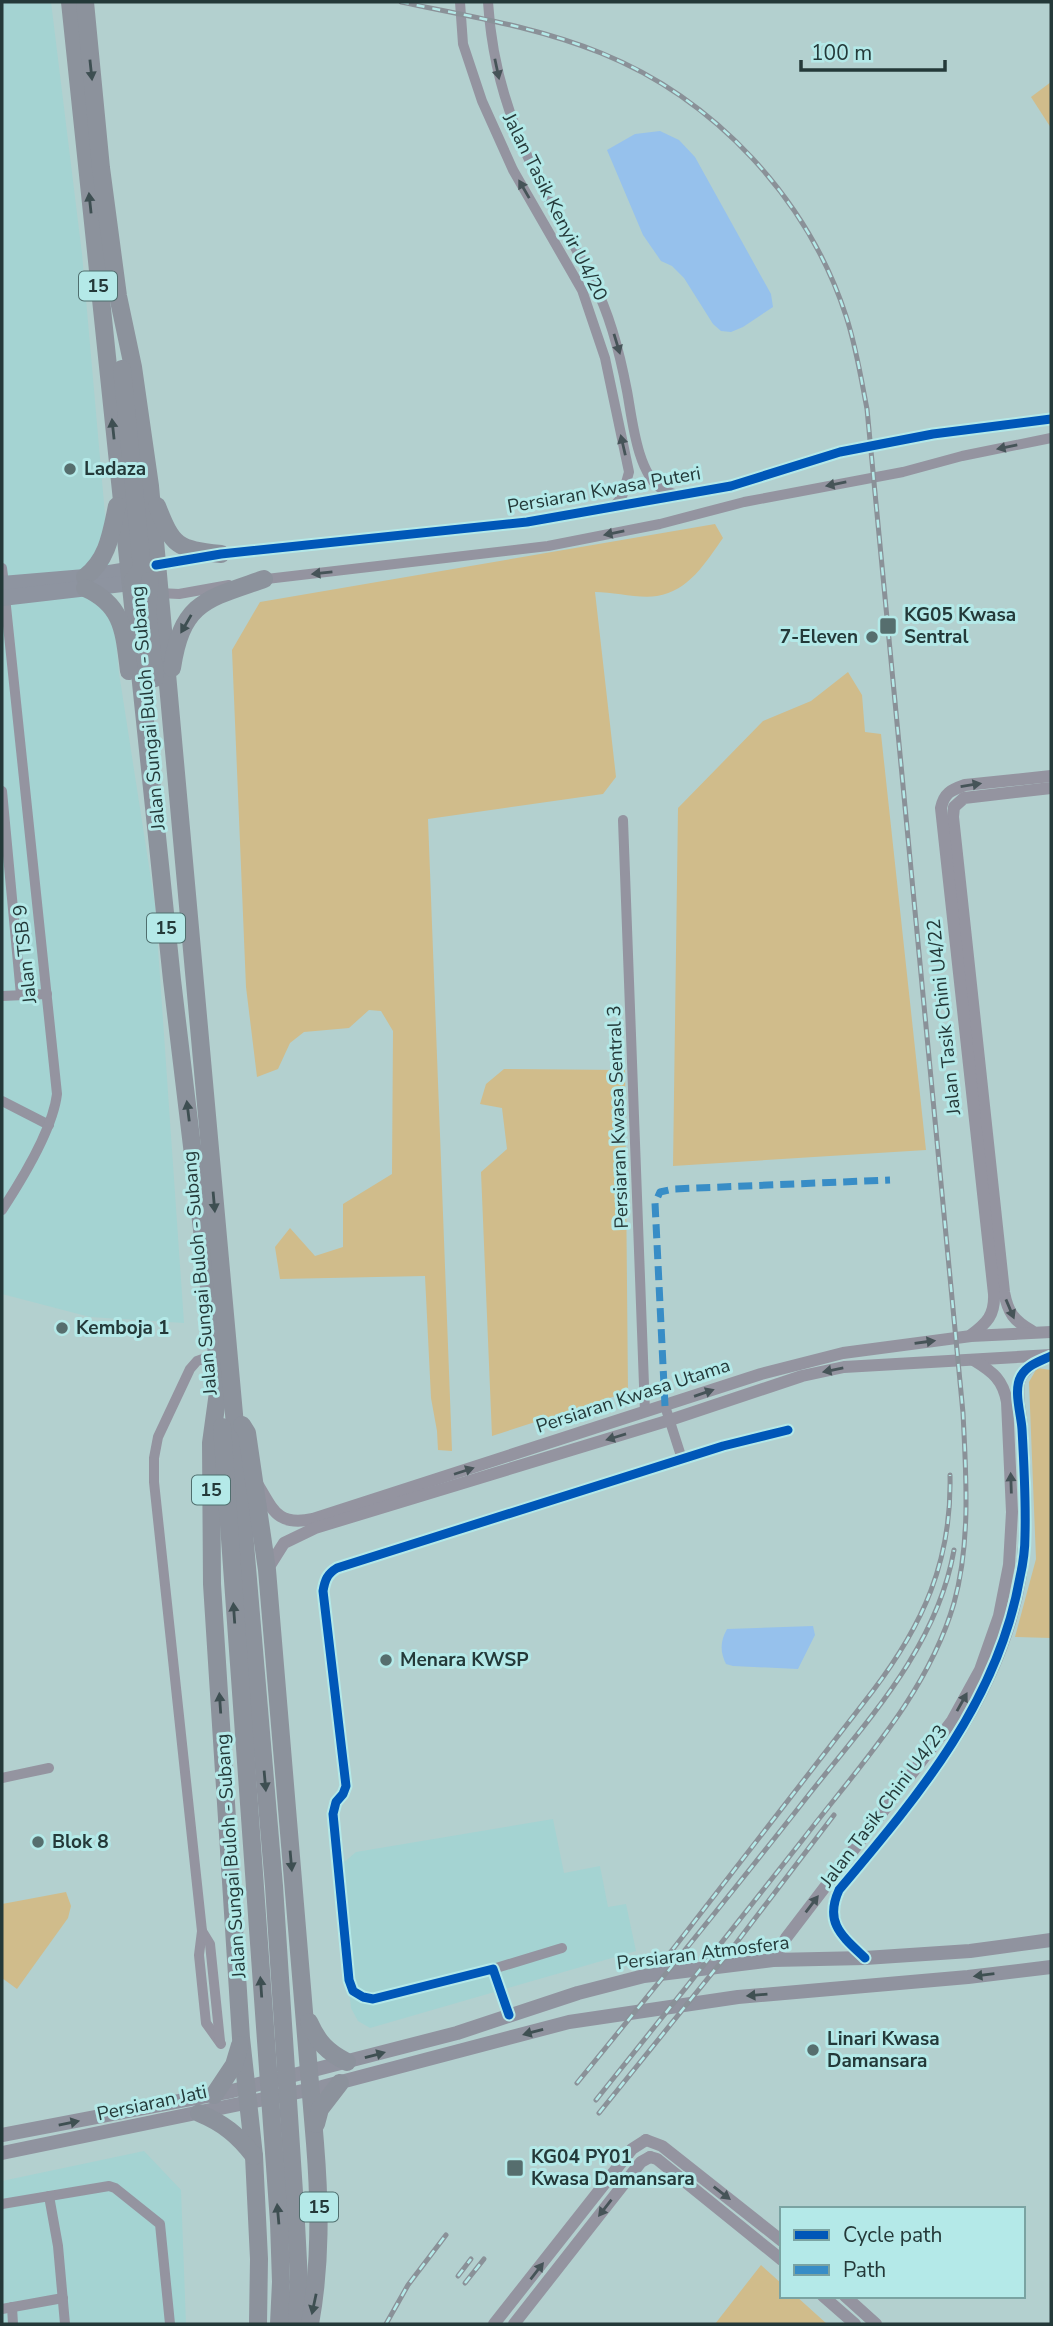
<svg xmlns="http://www.w3.org/2000/svg" width="1053" height="2326" font-family="'Nunito Sans',sans-serif">
<style>
.built{fill:#a4d3d2}
.green{fill:#d0bc8b}
.water{fill:#96c1ec}
.lines{fill:none;stroke-linecap:round;stroke-linejoin:round}
.minor{stroke:#9494a0;stroke-width:10}
.tertiary{stroke:#9494a0;stroke-width:12}
.secondary{stroke:#90939f;stroke-width:14}
.primary{stroke:#8e94a0;stroke-width:16}
.trunk{stroke:#8c929c;stroke-width:18}
.rail-casing{stroke:#8a9198;stroke-width:5}
.rail{stroke:#b4e9e8;stroke-width:2.5;stroke-dasharray:8;stroke-linecap:butt}
.quiet{stroke:#388dc6;stroke-width:7;stroke-dasharray:14 7;stroke-linecap:butt}
.cycleway-casing{stroke:#b4e9e8;stroke-width:13}
.cycleway{stroke:#0057b8;stroke-width:9}
.oneway{fill:#465458}
.oneway2{fill:#3e4f52}
.oneway3{fill:#3f5052}
.poi-dot{fill:#566e6e;stroke:#b4e9e8;stroke-width:2.5}
.labels{text-anchor:middle;dominant-baseline:central;stroke-width:6;stroke-linejoin:round;paint-order:stroke}
.shield{fill:#b4e9e8;stroke:#4f6e6e;stroke-width:2}
.shield-label{font-size:18px;font-weight:bold;fill:#243939}
.street-label{font-size:19px;fill:#243939;stroke:#b4e9e8}
.poi-label{font-size:19px;font-weight:bold;fill:#243939;stroke:#b4e9e8;text-anchor:start}
</style>
<rect width="100%" height="100%" fill="#b3d0cf"/>
<g class="built">
<path d="M 2,2 L 51,2 L 82,254 L 119,673 L 155,905 L 184,1323 L 90,1317 L 2,1294 Z"/>
<path d="M 553,1819 L 564,1873 L 600,1866 L 608,1907 L 626,1904 L 636,1951 L 370,2028 L 358,2021 L 351,2008 L 335,1870 L 356,1852 Z"/>
<path d="M 144,2151 L 181,2190 L 186,2324 L 2,2324 L 2,2181 Z"/>
</g>
<g class="green">
<path d="M 1051,82 L 1051,128 L 1031,97 Z"/>
<path d="M 715,524 L 723,538 C 706,562 689,591 657,596 C 639,599 614,592 595,592 L 616,777 L 603,794 L 428,819 L 452,1451 L 438,1450 L 437,1431 L 431,1398 L 425,1276 L 280,1279 L 275,1247 L 290,1228 L 315,1256 L 343,1247 L 343,1204 L 392,1174 L 393,1031 L 381,1011 L 369,1010 L 349,1028 L 304,1032 L 290,1043 L 278,1069 L 257,1077 L 246,987 L 232,650 L 260,602 Z"/>
<path d="M 848,672 L 862,695 L 865,732 L 881,734 L 926,1150 L 673,1166 L 678,808 L 763,721 L 811,701 Z"/>
<path d="M 504,1069 L 625,1070 L 628,1392 L 492,1436 L 481,1172 L 507,1149 L 502,1108 L 480,1104 L 486,1084 Z"/>
<path d="M 1037,1368 L 1051,1370 L 1051,1638 L 1015,1637 L 1036,1559 L 1029,1382 Z"/>
<path d="M 66,1892 L 71,1906 L 68,1918 L 17,1989 L 2,1978 L 2,1904 Z"/>
<path d="M 761,2265 L 782,2284 L 782,2296 L 796,2296 L 827,2324 L 715,2324 Z"/>
</g>
<g class="water">
<path d="M 660,131 L 679,140 L 695,157 L 771,294 L 773,307 L 743,327 L 731,332 L 721,331 L 713,324 L 684,278 L 672,266 L 661,261 L 643,235 L 607,150 L 635,134 Z"/>
<path d="M 813,1626 L 815,1635 L 798,1669 L 733,1666 L 726,1664 C 720,1652 720,1641 727,1629 Z"/>
</g>
<g class="lines">
<g class="minor">
<path d="M 460,2 L 463,44 L 482,101 L 513,170 L 582,290 L 605,358 L 629,472 L 622,497 L 613,507"/>
<path d="M 488,2 C 491,49 501,93 519,136 C 539,188 570,234 594,284 C 611,317 620,354 627,391 C 632,417 637,474 662,489 C 667,492 672,493 677,495"/>
<path d="M 156,565 L 221,554 L 527,522 L 731,486 L 840,452 L 933,434 L 1051,419"/>
<path d="M 2,568 L 4,584"/>
<path d="M 258,580 L 548,546 L 660,524 L 744,502 L 903,472 L 962,456 L 1051,438"/>
<path d="M 159,593 L 179,594 L 229,585"/>
<path d="M 2,791 L 21,995"/>
<path d="M 623,820 L 645,1412"/>
<path d="M 2,996 L 47,994"/>
<path d="M 2,1101 L 49,1125"/>
<path d="M 2,1210 C 21,1181 53,1128 57,1094 L 5,597"/>
<path d="M 217,1354 L 197,1361 L 190,1369 L 158,1437 L 154,1458 L 154,1482 L 202,1931 L 199,1955 L 206,2023 L 221,2044"/>
<path d="M 665,1406 L 682,1459"/>
<path d="M 2,1778 L 49,1768"/>
<path d="M 202,1931 L 210,1944 L 220,2041"/>
<path d="M 493,1969 L 562,1948"/>
<path d="M 509,2015 L 493,1969 L 373,1999 L 363,1997 L 353,1991 L 349,1980 L 333,1814 L 336,1802 L 343,1794 L 346,1786 L 323,1591 C 325,1580 327,1574 337,1568 L 723,1446 L 788,1430"/>
<path d="M 49,2196 L 58,2246 L 65,2324"/>
<path d="M 2,2204 L 109,2186 L 115,2188 L 160,2224 L 170,2324"/>
<path d="M 12,2307 L 13,2324"/>
<path d="M 2,2309 L 63,2298"/>
</g>
<g class="tertiary">
<path d="M 1032,1331 C 1014,1321 1008,1313 1004,1292 L 953,817 L 954,807 L 964,798 L 1051,788"/>
<path d="M 971,1335 C 987,1323 995,1315 994,1294 L 941,808 C 944,793 951,790 965,785 L 1051,776"/>
<path d="M 258,1485 C 274,1512 278,1526 313,1519 L 761,1374 L 843,1353 L 971,1336 L 1051,1332"/>
<path d="M 267,1570 L 284,1543 L 315,1528 L 670,1420 L 802,1376 L 844,1367 L 1051,1355"/>
<path d="M 865,1958 C 842,1936 824,1923 839,1890 C 917,1798 1001,1699 1021,1575 C 1028,1526 1025,1475 1022,1426 C 1021,1413 1016,1396 1019,1383 C 1021,1371 1033,1364 1044,1359"/>
<path d="M 773,1960 L 786,1938 L 952,1721 L 980,1670 L 999,1616 L 1009,1565 L 1012,1512 L 1007,1402 C 1003,1380 993,1372 975,1361"/>
<path d="M 646,2140 L 662,2146 L 782,2241"/>
<path d="M 650,2157 L 657,2159 L 782,2260"/>
<path d="M 823,2296 L 855,2324"/>
<path d="M 845,2296 L 876,2324"/>
<path d="M 494,2324 L 632,2149 L 646,2140"/>
<path d="M 514,2324 L 641,2162 L 650,2157"/>
</g>
<g class="secondary">
<path d="M 2,2135 L 232,2091 L 457,2033 L 578,1993 L 644,1976 L 773,1960 L 865,1958 L 970,1951 L 1051,1940"/>
<path d="M 2,2153 L 322,2087 L 569,2022 L 738,1997 L 968,1977 L 1051,1967"/>
</g>
<g class="primary">
<path d="M 2,584 L 85,577 L 140,568"/>
<path d="M 2,598 L 131,583 L 159,593"/>
</g>
<g class="trunk">
<path d="M 70,2 L 172,980 L 217,1354 L 219,1385 L 211,1443 L 212,1584 L 241,2038 L 254,2156 L 259,2259 L 258,2324"/>
<path d="M 85,2 L 101,168 L 118,296 L 133,367 L 150,486 L 234,1414 L 274,1886 L 296,2223 L 299,2281 L 295,2324"/>
<path d="M 122,369 L 142,568 L 132,582"/>
<path d="M 157,506 C 173,547 177,549 221,554"/>
<path d="M 85,577 C 108,559 111,534 117,506"/>
<path d="M 150,581 L 147,609 L 155,678"/>
<path d="M 85,588 C 124,605 124,633 129,671"/>
<path d="M 172,668 C 182,601 207,599 264,579"/>
<path d="M 242,1425 L 247,1433 L 267,1570 L 315,2143 C 320,2204 321,2264 310,2324"/>
<path d="M 222,1427 L 279,2222 L 281,2282 L 279,2324"/>
<path d="M 309,2022 C 318,2042 327,2052 347,2062"/>
<path d="M 214,2095 L 234,2065 L 240,2045"/>
<path d="M 199,2113 C 223,2123 238,2135 254,2156"/>
<path d="M 316,2124 L 320,2109 L 340,2083"/>
</g>
<g class="rail-casing">
<g id="rail">
<path d="M 401,2 C 468,16 537,27 601,53 C 715,99 808,199 846,316 C 856,346 861,378 867,409 L 963,1413 C 966,1475 971,1542 954,1603 C 928,1693 860,1765 804,1838 C 735,1926 666,2013 596,2100"/>
<path d="M 663,1962 L 872,1692 C 923,1625 952,1561 950,1475"/>
<path d="M 577,2083 C 652,1991 727,1899 800,1806 C 861,1727 936,1652 954,1550"/>
<path d="M 599,2113 L 734,1946 L 834,1815"/>
<path d="M 458,2276 L 471,2259"/>
<path d="M 465,2283 L 484,2259"/>
<path d="M 386,2324 L 408,2285 L 446,2235"/>
</g>
</g>
<use href="#rail" class="rail"/>
<path class="quiet" d="M 665,1406 L 655,1203 L 660,1192 L 673,1189 L 890,1180"/>
<g class="cycleway-casing">
<g id="cycleway">
<path d="M 156,565 L 221,554 L 527,522 L 731,486 L 840,452 L 933,434 L 1051,419"/>
<path d="M 865,1958 C 842,1936 824,1923 839,1890 C 918,1796 998,1702 1020,1577 C 1023,1564 1025,1549 1025,1535 C 1026,1500 1024,1464 1022,1429 C 1021,1414 1013,1390 1021,1376 C 1027,1365 1040,1361 1051,1356"/>
<path d="M 509,2015 L 493,1969 L 373,1999 L 363,1997 L 353,1991 L 349,1980 L 333,1814 L 336,1802 L 343,1794 L 346,1786 L 323,1591 C 325,1580 327,1574 337,1568 L 723,1446 L 788,1430"/>
</g>
</g>
<use href="#cycleway" class="cycleway"/>
</g>
<defs><path id="oneway-solid" d="M-6-.8H1V-3.2L6.5 0L1 3.2V.8H-6Z" transform="scale(1.75)"/></defs>
<g class="oneway">
<use href="#oneway-solid" transform="translate(497 69) rotate(78)"/>
<use href="#oneway-solid" transform="translate(524 189) rotate(-120)"/>
<use href="#oneway-solid" transform="translate(617 344) rotate(73)"/>
<use href="#oneway-solid" transform="translate(623 445) rotate(-103)"/>
<use href="#oneway-solid" transform="translate(1007 447) rotate(168)"/>
<use href="#oneway-solid" transform="translate(836 484) rotate(169)"/>
<use href="#oneway-solid" transform="translate(614 533) rotate(169)"/>
<use href="#oneway-solid" transform="translate(322 573) rotate(174)"/>
<use href="#oneway-solid" transform="translate(971 785) rotate(-9)"/>
<use href="#oneway-solid" transform="translate(1010 1309) rotate(67)"/>
<use href="#oneway-solid" transform="translate(925 1342) rotate(-8)"/>
<use href="#oneway-solid" transform="translate(833 1370) rotate(169)"/>
<use href="#oneway-solid" transform="translate(704 1393) rotate(-19)"/>
<use href="#oneway-solid" transform="translate(616 1437) rotate(163)"/>
<use href="#oneway-solid" transform="translate(464 1471) rotate(-18)"/>
<use href="#oneway-solid" transform="translate(1011 1483) rotate(-92)"/>
<use href="#oneway-solid" transform="translate(962 1702) rotate(-61)"/>
<use href="#oneway-solid" transform="translate(812 1904) rotate(-53)"/>
<use href="#oneway-solid" transform="translate(722 2193) rotate(38)"/>
<use href="#oneway-solid" transform="translate(605 2208) rotate(128)"/>
<use href="#oneway-solid" transform="translate(537 2271) rotate(-52)"/>
</g>
<g class="oneway2">
<use href="#oneway-solid" transform="translate(91 70) rotate(84)"/>
<use href="#oneway-solid" transform="translate(90 203) rotate(-96)"/>
<use href="#oneway-solid" transform="translate(113 429) rotate(-96)"/>
<use href="#oneway-solid" transform="translate(186 624) rotate(120)"/>
<use href="#oneway-solid" transform="translate(188 1111) rotate(-97)"/>
<use href="#oneway-solid" transform="translate(214 1202) rotate(85)"/>
<use href="#oneway-solid" transform="translate(234 1613) rotate(-94)"/>
<use href="#oneway-solid" transform="translate(220 1703) rotate(-94)"/>
<use href="#oneway-solid" transform="translate(265 1781) rotate(85)"/>
<use href="#oneway-solid" transform="translate(291 1861) rotate(85)"/>
<use href="#oneway-solid" transform="translate(261 1987) rotate(-94)"/>
<use href="#oneway-solid" transform="translate(278 2214) rotate(-95)"/>
<use href="#oneway-solid" transform="translate(314 2304) rotate(102)"/>
</g>
<g class="oneway3">
<use href="#oneway-solid" transform="translate(984 1975) rotate(173)"/>
<use href="#oneway-solid" transform="translate(757 1995) rotate(175)"/>
<use href="#oneway-solid" transform="translate(533 2032) rotate(165)"/>
<use href="#oneway-solid" transform="translate(375 2055) rotate(-15)"/>
<use href="#oneway-solid" transform="translate(69 2123) rotate(-11)"/>
</g>
<g class="poi-dot">
<circle cx="70" cy="469" r="7"/>
<rect x="879" y="617" width="18" height="18" rx="3.5"/>
<circle cx="872" cy="637" r="7"/>
<circle cx="62" cy="1328" r="7"/>
<circle cx="386" cy="1660" r="7"/>
<circle cx="38" cy="1842" r="7"/>
<circle cx="813" cy="2050" r="7"/>
<rect x="506" y="2159" width="18" height="18" rx="3.5"/>
</g>
<g class="labels">
<g class="shield">
<rect x="79" y="271.5" width="38" height="29" rx="5"/>
<rect x="147" y="913.5" width="38" height="29" rx="5"/>
<rect x="192" y="1475.5" width="38" height="29" rx="5"/>
<rect x="300" y="2192.5" width="38" height="29" rx="5"/>
</g>
<g class="shield-label">
<text x="98" y="286">15</text>
<text x="166" y="928">15</text>
<text x="211" y="1490">15</text>
<text x="319" y="2207">15</text>
</g>
<g class="street-label">
<text transform="translate(555 207) rotate(63)">Jalan Tasik Kenyir U4/20</text>
<text transform="translate(604 490) rotate(-10)">Persiaran Kwasa Puteri</text>
<text transform="translate(148 708) rotate(-95)">Jalan Sungai Buloh - Subang</text>
<text transform="translate(25 954) rotate(-96)">Jalan TSB 9</text>
<text transform="translate(944 1017) rotate(-96)">Jalan Tasik Chini U4/22</text>
<text transform="translate(618 1117) rotate(-92)">Persiaran Kwasa Sentral 3</text>
<text transform="translate(200 1273) rotate(-95)">Jalan Sungai Buloh - Subang</text>
<text transform="translate(633 1396) rotate(-18)">Persiaran Kwasa Utama</text>
<text transform="translate(884 1806) rotate(-53)">Jalan Tasik Chini U4/23</text>
<text transform="translate(231 1856) rotate(-94)">Jalan Sungai Buloh - Subang</text>
<text transform="translate(703 1953) rotate(-7)">Persiaran Atmosfera</text>
<text transform="translate(152 2103) rotate(-12)">Persiaran Jati</text>
</g>
<g class="poi-label">
<text x="84" y="469">Ladaza</text>
<text x="904" y="615">KG05 Kwasa<tspan x="904" dy="22">Sentral</tspan></text>
<text x="858" y="637" text-anchor="end">7-Eleven</text>
<text x="76" y="1328">Kemboja 1</text>
<text x="400" y="1660">Menara KWSP</text>
<text x="52" y="1842">Blok 8</text>
<text x="827" y="2039">Linari Kwasa<tspan x="827" dy="22">Damansara</tspan></text>
<text x="531" y="2157">KG04 PY01<tspan x="531" dy="22">Kwasa Damansara</tspan></text>
</g>
</g>
<rect width="1053" height="2326" fill="none" stroke="#243939" stroke-width="7"/>
<rect x="780" y="2207" width="245" height="91" fill="#b4e9e8" stroke="#7aa3a2" stroke-width="2"/>
<rect x="794" y="2230" width="35" height="10" fill="#0057b8" stroke="#7aa3a2" stroke-width="2"/>
<text x="843" y="2242" font-size="21" fill="#243939">Cycle path</text>
<rect x="794" y="2265" width="35" height="10" fill="#388dc6" stroke="#7aa3a2" stroke-width="2"/>
<text x="843" y="2277" font-size="21" fill="#243939">Path</text>
<path d="M801 60v10h144v-10" fill="none" stroke="#243939" stroke-width="3.5"/>
<text x="811" y="60" font-size="21" fill="#243939" stroke="#b4e9e8" stroke-width="5" paint-order="stroke">100 m</text>
</svg>
